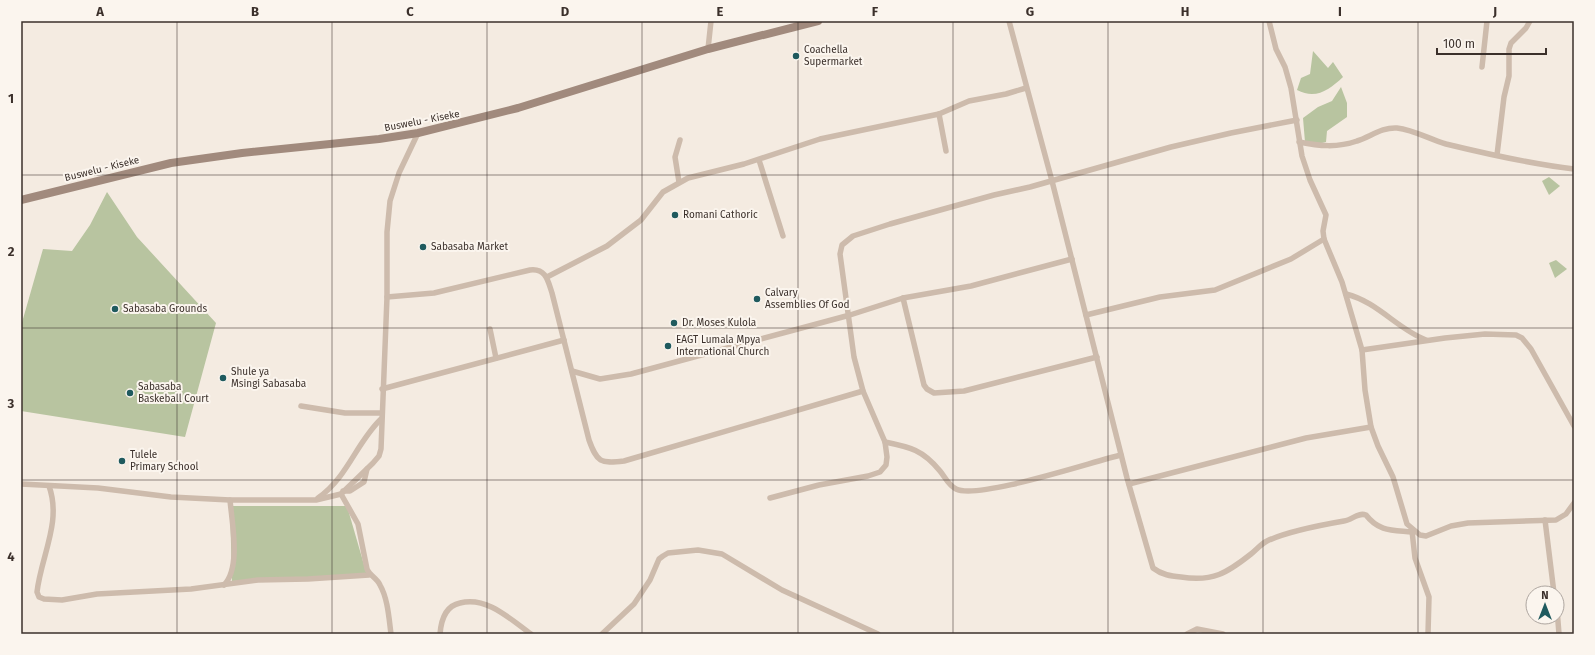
<svg xmlns="http://www.w3.org/2000/svg" width="1595" height="655" font-family="'Fira Sans',sans-serif">
<style>
.green{fill:#b8c4a0}
.lines{fill:none;stroke-linecap:round;stroke-linejoin:round}
.minor{stroke:#cdbbac;stroke-width:5.5}
.secondary{stroke:#a18a7d;stroke-width:8}
.grid{fill:none;stroke:#3b302b;stroke-width:1;stroke-opacity:0.55}
.poi-dot{fill:#1f5a5e;stroke:#fbf5ee;stroke-width:1.5}
.labels{text-anchor:middle;dominant-baseline:central;stroke-width:4;stroke-linejoin:round;paint-order:stroke}
.poi-label{font-size:10px;fill:#3b302b;stroke:#fbf5ee;text-anchor:start}
.street-label{font-size:10px;fill:#3b302b;stroke:#fbf5ee}
.neatline{fill:none;stroke:#3b302b;stroke-width:1.5}
.grid-label{font-size:13px;text-anchor:middle;font-weight:bold;fill:#3b302b}
</style>
<rect width="100%" height="100%" fill="#f4ebe1"/>
<g class="green">
<path d="M 1313,51 L 1328,68 L 1333,62 L 1343,77 C 1329,90 1316,100 1297,90 L 1301,78 L 1310,74 Z"/>
<path d="M 1341,87 L 1347,103 L 1347,117 L 1327,131 L 1326,142 L 1314,145 L 1305,142 L 1303,118 L 1318,107 L 1332,101 Z"/>
<path d="M 1549,177 L 1560,186 L 1549,195 L 1542,181 Z"/>
<path d="M 107,192 L 137,237 L 216,323 L 185,437 L 21,411 L 21,326 L 43,249 L 72,251 L 90,225 Z"/>
<path d="M 1556,260 L 1567,269 L 1555,278 L 1549,263 Z"/>
<path d="M 230,506 L 347,506 L 367,575 L 232,581 Z"/>
</g>
<g class="lines">
<g class="minor">
<path d="M 1009,21 L 1052,181 L 1127,478 L 1153,568 C 1162,575 1171,576 1181,577 C 1213,582 1227,573 1251,554 C 1256,550 1261,544 1267,541 C 1288,531 1321,525 1344,521 C 1352,520 1358,512 1366,515 C 1379,532 1393,530 1412,532"/>
<path d="M 1269,21 L 1276,49 L 1285,67 L 1291,88 L 1302,156 L 1310,180 L 1326,215 L 1323,231 L 1324,239 L 1342,282 L 1362,350 L 1365,390 L 1371,427 L 1378,446 L 1393,477 L 1407,524 L 1420,535 L 1426,536 L 1451,526 L 1468,523 L 1556,520 L 1566,514 L 1574,503"/>
<path d="M 708,49 L 711,21"/>
<path d="M 1482,67 L 1487,21"/>
<path d="M 939,114 L 946,151"/>
<path d="M 1299,142 C 1319,146 1337,148 1357,141 C 1370,137 1382,127 1397,128 C 1414,130 1429,139 1446,144 C 1487,154 1531,164 1574,169"/>
<path d="M 1497,155 L 1504,97 L 1509,76 L 1509,49 L 1511,43 L 1526,28 L 1530,21"/>
<path d="M 759,160 L 783,236"/>
<path d="M 679,182 L 675,157 L 680,140"/>
<path d="M 547,277 L 607,246 L 641,220 L 663,192 L 688,178 L 744,164 L 820,139 L 939,114 L 969,101 L 1006,94 L 1026,88"/>
<path d="M 1346,294 C 1378,302 1397,329 1426,340"/>
<path d="M 387,297 L 434,293 L 530,270 C 546,268 548,281 552,293 L 589,440 C 597,462 600,464 624,461 L 863,391"/>
<path d="M 903,298 L 924,385 L 927,389 L 934,393 L 964,391 L 1097,357"/>
<path d="M 1086,315 L 1160,297 L 1215,290 L 1291,259 L 1324,239"/>
<path d="M 490,329 L 496,358"/>
<path d="M 1362,350 L 1445,338 L 1485,334 L 1516,335 L 1522,338 L 1531,349 L 1574,426"/>
<path d="M 572,371 L 600,379 L 631,374 L 850,315 L 903,298 L 971,286 L 1072,259"/>
<path d="M 382,389 L 564,340"/>
<path d="M 301,406 L 345,413 L 381,413"/>
<path d="M 885,442 C 910,447 923,450 940,471 C 945,477 948,485 956,489 C 978,500 1091,462 1121,455"/>
<path d="M 21,484 L 98,488 L 171,497 L 230,500 L 316,500 L 341,494 L 373,463 L 379,456 L 381,449 L 387,297 L 387,232 L 390,201 L 399,173 L 418,133"/>
<path d="M 1129,484 L 1306,438 L 1371,427"/>
<path d="M 49,486 C 62,522 41,556 37,592 L 39,597 L 44,599 L 62,600 L 97,594 L 191,589 L 258,580 L 308,579 L 369,575"/>
<path d="M 343,491 L 350,491 L 364,482 L 367,469"/>
<path d="M 341,494 L 358,524 L 367,569 C 370,576 377,578 380,585 C 388,599 389,619 391,634"/>
<path d="M 318,498 C 348,477 356,443 381,419"/>
<path d="M 770,498 L 819,485 L 868,476 L 880,472 L 886,465 L 887,457 L 885,442 L 863,391 L 854,357 L 840,254 L 842,245 L 853,236 L 890,224 L 994,195 L 1030,187 L 1171,147 L 1231,133 L 1297,120"/>
<path d="M 1545,520 L 1554,593"/>
<path d="M 1412,531 L 1415,558 L 1429,597 L 1428,634"/>
<path d="M 224,585 C 241,568 232,523 230,500"/>
<path d="M 1557,609 L 1559,634"/>
<path d="M 440,634 C 441,621 445,606 460,603 C 487,596 510,619 531,634"/>
<path d="M 602,634 L 634,604 L 650,580 L 659,559 L 663,556 L 668,553 L 698,550 L 722,554 L 782,590 L 878,634"/>
<path d="M 1187,634 L 1197,629 L 1223,634"/>
</g>
<path class="secondary" d="M 21,200 L 171,163 L 242,153 L 379,139 L 418,133 L 518,108 L 708,49 L 818,21"/>
</g>
<path class="grid" d="M 177,21 L 177,634M 332,21 L 332,634M 487,21 L 487,634M 642,21 L 642,634M 798,21 L 798,634M 953,21 L 953,634M 1108,21 L 1108,634M 1263,21 L 1263,634M 1418,21 L 1418,634M 21,175 L 1574,175M 21,328 L 1574,328M 21,480 L 1574,480"/>
<g class="poi-dot">
<circle cx="796" cy="56" r="4"/>
<circle cx="675" cy="215" r="4"/>
<circle cx="423" cy="247" r="4"/>
<circle cx="757" cy="299" r="4"/>
<circle cx="115" cy="309" r="4"/>
<circle cx="674" cy="323" r="4"/>
<circle cx="668" cy="346" r="4"/>
<circle cx="223" cy="378" r="4"/>
<circle cx="130" cy="393" r="4"/>
<circle cx="122" cy="461" r="4"/>
</g>
<g class="labels">
<g class="poi-label">
<text x="804" y="50">Coachella<tspan x="804" dy="12">Supermarket</tspan></text>
<text x="683" y="215">Romani Cathoric</text>
<text x="431" y="247">Sabasaba Market</text>
<text x="765" y="293">Calvary<tspan x="765" dy="12">Assemblies Of God</tspan></text>
<text x="123" y="309">Sabasaba Grounds</text>
<text x="682" y="323">Dr. Moses Kulola</text>
<text x="676" y="340">EAGT Lumala Mpya<tspan x="676" dy="12">International Church</tspan></text>
<text x="231" y="372">Shule ya<tspan x="231" dy="12">Msingi Sabasaba</tspan></text>
<text x="138" y="387">Sabasaba<tspan x="138" dy="12">Baskeball Court</tspan></text>
<text x="130" y="455">Tulele<tspan x="130" dy="12">Primary School</tspan></text>
</g>
<g class="street-label">
<text transform="translate(422 121) rotate(-11)">Buswelu - Kiseke</text>
<text transform="translate(102 169) rotate(-14)">Buswelu - Kiseke</text>
</g>
</g>
<rect width="1595" height="655" fill="none" stroke="#fbf5ee" stroke-width="44"/>
<g transform="translate(1545 605)"><circle r="19" fill="#fbf5ee" stroke="#aea6a0"/>
<path d="M0-3L7 15L0 10L-7 15Z" fill="#1f5a5e"/>
<text y="-6" font-size="11" font-weight="bold" text-anchor="middle" fill="#3b302b">N</text>
</g>
<path d="M1437 48v6h109v-6" fill="none" stroke="#3b302b" stroke-width="2"/>
<text x="1443" y="48" font-size="12" fill="#3b302b" stroke="#fbf5ee" stroke-width="3" paint-order="stroke">100 m</text>
<rect x="22" y="22" width="1551" height="611" class="neatline"/>
<g class="grid-label">
<text x="100" y="16">A</text>
<text x="255" y="16">B</text>
<text x="410" y="16">C</text>
<text x="565" y="16">D</text>
<text x="720" y="16">E</text>
<text x="875" y="16">F</text>
<text x="1030" y="16">G</text>
<text x="1185" y="16">H</text>
<text x="1340" y="16">I</text>
<text x="1495" y="16">J</text>
<text x="11" y="103">1</text>
<text x="11" y="256">2</text>
<text x="11" y="408">3</text>
<text x="11" y="561">4</text>
</g>
</svg>
